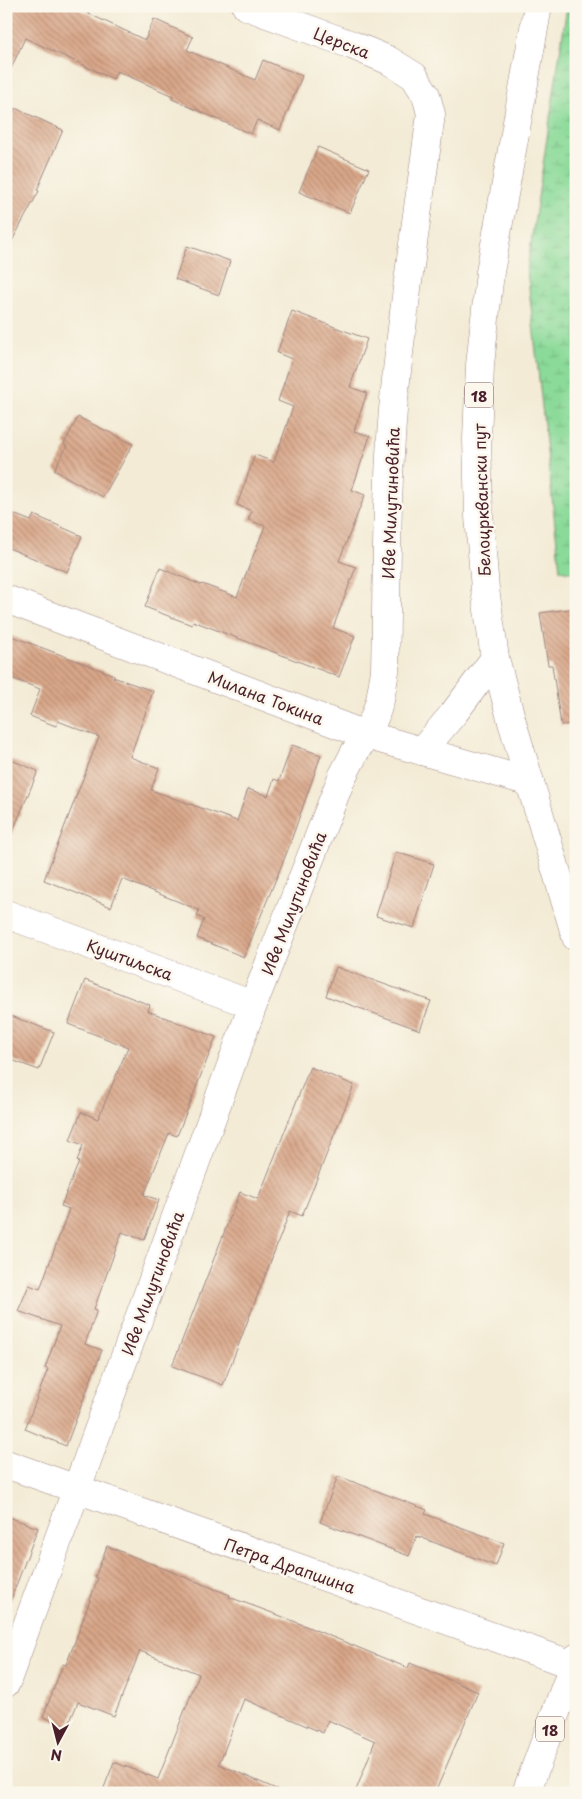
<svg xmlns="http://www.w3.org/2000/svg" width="582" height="1799" font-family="'Playpen Sans',sans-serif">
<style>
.wetland{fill:url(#wetland-marsh);stroke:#6a7c62}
.building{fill:url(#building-back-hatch)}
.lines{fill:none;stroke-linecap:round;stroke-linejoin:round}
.street-casing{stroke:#9e8580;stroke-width:29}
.primary-casing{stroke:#9e8580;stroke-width:29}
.street{stroke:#fff;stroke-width:28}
.primary{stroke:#fff;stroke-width:28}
.labels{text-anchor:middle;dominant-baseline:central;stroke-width:5;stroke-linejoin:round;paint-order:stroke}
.shield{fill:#fbf7ec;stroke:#7f6065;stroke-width:1}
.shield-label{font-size:15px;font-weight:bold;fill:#4a1f2b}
.street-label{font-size:16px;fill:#4a1f2b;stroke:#fbf7ec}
</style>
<defs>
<pattern id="wetland-marsh" width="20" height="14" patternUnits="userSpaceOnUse" patternTransform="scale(1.25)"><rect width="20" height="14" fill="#8bda99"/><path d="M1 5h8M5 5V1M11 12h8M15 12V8" fill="none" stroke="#79bb84"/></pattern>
<pattern id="building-back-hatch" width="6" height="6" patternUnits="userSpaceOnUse" patternTransform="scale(1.25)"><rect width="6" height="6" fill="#d9a789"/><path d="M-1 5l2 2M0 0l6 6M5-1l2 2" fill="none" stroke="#b28770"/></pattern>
</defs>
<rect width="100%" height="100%" fill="#fbf7ec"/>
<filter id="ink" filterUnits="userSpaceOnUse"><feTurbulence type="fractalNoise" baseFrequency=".02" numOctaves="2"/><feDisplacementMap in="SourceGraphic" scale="10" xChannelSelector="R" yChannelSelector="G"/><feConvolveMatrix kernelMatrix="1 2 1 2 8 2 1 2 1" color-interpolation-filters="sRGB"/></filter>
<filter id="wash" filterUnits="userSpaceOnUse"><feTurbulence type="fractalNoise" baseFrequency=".0096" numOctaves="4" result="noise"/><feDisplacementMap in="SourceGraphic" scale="20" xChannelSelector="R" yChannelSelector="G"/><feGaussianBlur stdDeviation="1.12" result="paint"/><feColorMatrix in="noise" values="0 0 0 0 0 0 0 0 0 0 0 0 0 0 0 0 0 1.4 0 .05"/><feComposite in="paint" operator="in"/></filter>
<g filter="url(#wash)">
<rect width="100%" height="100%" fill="#f3ebd5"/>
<path class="wetland" d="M 567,6 L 576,6 L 576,573 L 560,570 L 527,270 Z"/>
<g id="blocks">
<g class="building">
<path d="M 6,6 L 72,6 L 145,40 L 154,19 L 193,37 L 187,50 L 255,80 L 263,60 L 302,76 L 280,130 L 257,120 L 251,134 L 172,99 L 173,96 L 117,71 L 113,79 L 25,38 L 6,79 Z"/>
<path d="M 15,108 L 63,130 L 37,190 L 39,191 L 6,252 L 6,128 Z"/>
<path d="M 318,147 L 369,169 L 350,213 L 299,192 Z"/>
<path d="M 187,246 L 230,261 L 219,295 L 175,279 Z"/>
<path d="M 292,311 L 367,339 L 350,387 L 367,393 L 354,431 L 370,436 L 352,490 L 365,495 L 339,561 L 356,567 L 333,628 L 355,636 L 339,677 L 193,621 L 192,625 L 145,607 L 160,568 L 201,585 L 202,584 L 237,597 L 265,526 L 248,520 L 252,511 L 237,505 L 255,455 L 274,462 L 293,407 L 278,401 L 292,359 L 277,353 Z"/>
<path d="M 78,417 L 133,444 L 103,497 L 54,470 L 67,446 L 64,444 Z"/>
<path d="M 6,511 L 31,521 L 34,515 L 82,536 L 67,572 L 6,547 Z"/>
<path d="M 576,608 L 576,724 L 561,725 L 552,665 L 548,665 L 540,613 Z"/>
<path d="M 6,634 L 114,675 L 113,677 L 153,691 L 130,757 L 159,768 L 151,790 L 237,821 L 248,789 L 268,796 L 274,779 L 279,781 L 292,745 L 321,755 L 287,852 L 244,957 L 197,938 L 204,919 L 197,916 L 199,910 L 122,879 L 111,907 L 44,880 L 99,737 L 58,721 L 56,726 L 30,716 L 40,689 L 6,676 Z"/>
<path d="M 6,758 L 38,771 L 7,845 L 6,845 Z"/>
<path d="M 396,852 L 434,864 L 414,928 L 376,916 Z"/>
<path d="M 336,967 L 431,1001 L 420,1030 L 326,996 Z"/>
<path d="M 85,980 L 150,1005 L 148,1011 L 216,1037 L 177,1136 L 169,1133 L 144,1195 L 159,1200 L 144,1240 L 122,1232 L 94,1309 L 97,1310 L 85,1344 L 102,1350 L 66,1446 L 25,1429 L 48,1369 L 45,1368 L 60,1326 L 18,1311 L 29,1285 L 40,1289 L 69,1209 L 61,1206 L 79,1162 L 77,1161 L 83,1145 L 70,1140 L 81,1112 L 98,1119 L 128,1047 L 68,1024 Z"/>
<path d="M 6,1014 L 54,1032 L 39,1070 L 6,1058 Z"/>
<path d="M 310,1067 L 354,1085 L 302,1216 L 290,1211 L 223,1385 L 172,1366 L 240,1192 L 258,1199 Z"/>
<path d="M 338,1476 L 427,1510 L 425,1514 L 504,1543 L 496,1566 L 417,1536 L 409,1556 L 320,1522 Z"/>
<path d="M 6,1516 L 38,1528 L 9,1604 L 6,1604 Z"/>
<path d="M 107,1546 L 230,1595 L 229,1597 L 286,1618 L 408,1668 L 410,1663 L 478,1692 L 435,1793 L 355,1793 L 375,1741 L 328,1720 L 323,1733 L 244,1699 L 219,1764 L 285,1793 L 102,1793 L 114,1762 L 158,1779 L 199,1674 L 140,1651 L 114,1716 L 78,1702 L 68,1726 L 43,1717 L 63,1664 L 66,1665 L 77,1636 L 98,1578 L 95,1577 Z"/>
</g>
</g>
</g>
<g filter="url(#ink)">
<use href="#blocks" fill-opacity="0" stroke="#9e8580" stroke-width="1"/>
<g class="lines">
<g class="street-casing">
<g id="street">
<path d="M 6,599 L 366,735 L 530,782"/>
<path d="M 422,751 L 454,713 L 495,658"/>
<path d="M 6,914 L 253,1005"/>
<path d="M 6,1464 L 573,1665"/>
<path d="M 6,1683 L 253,1005 L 342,777 L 355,752 L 366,735 L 375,716 L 380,700 L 385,671 C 387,584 386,496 393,410 C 402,311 418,212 431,114 L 426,95 L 414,76 L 388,60 L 352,45 L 246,6"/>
</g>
</g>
<g class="primary-casing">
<g id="primary">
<path d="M 538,6 L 490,272 L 480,365 L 477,439 L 479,516 L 485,589 L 495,658 L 512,722 L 576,937"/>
<path d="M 526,1793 L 576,1658"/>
</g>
</g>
<use href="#street" class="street"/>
<use href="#primary" class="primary"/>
</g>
</g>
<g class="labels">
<g class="shield">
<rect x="465" y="382.5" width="28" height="25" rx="4"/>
<rect x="536" y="1716.5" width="28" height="25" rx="4"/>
</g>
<g class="shield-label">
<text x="479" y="395">18</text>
<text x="550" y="1729">18</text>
</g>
<g class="street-label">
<text transform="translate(342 42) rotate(21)">Церска</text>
<text transform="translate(481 500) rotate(-92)">Белоцрквански пут</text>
<text transform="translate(390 503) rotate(-88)">Иве Милутиновића</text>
<text transform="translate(266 697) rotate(21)">Милана Токина</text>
<text transform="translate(293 903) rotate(-69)">Иве Милутиновића</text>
<text transform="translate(130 959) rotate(20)">Куштиљска</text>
<text transform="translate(152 1283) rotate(-70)">Иве Милутиновића</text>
<text transform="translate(290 1565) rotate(19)">Петра Драпшина</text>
</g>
</g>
<rect width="582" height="1799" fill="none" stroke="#fbf7ec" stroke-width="25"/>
<g transform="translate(58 1742) rotate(187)" stroke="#fbf7ec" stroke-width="4" paint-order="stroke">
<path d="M0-4L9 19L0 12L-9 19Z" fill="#4a1f2b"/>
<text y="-8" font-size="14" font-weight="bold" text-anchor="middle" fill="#4a1f2b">N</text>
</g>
</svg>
